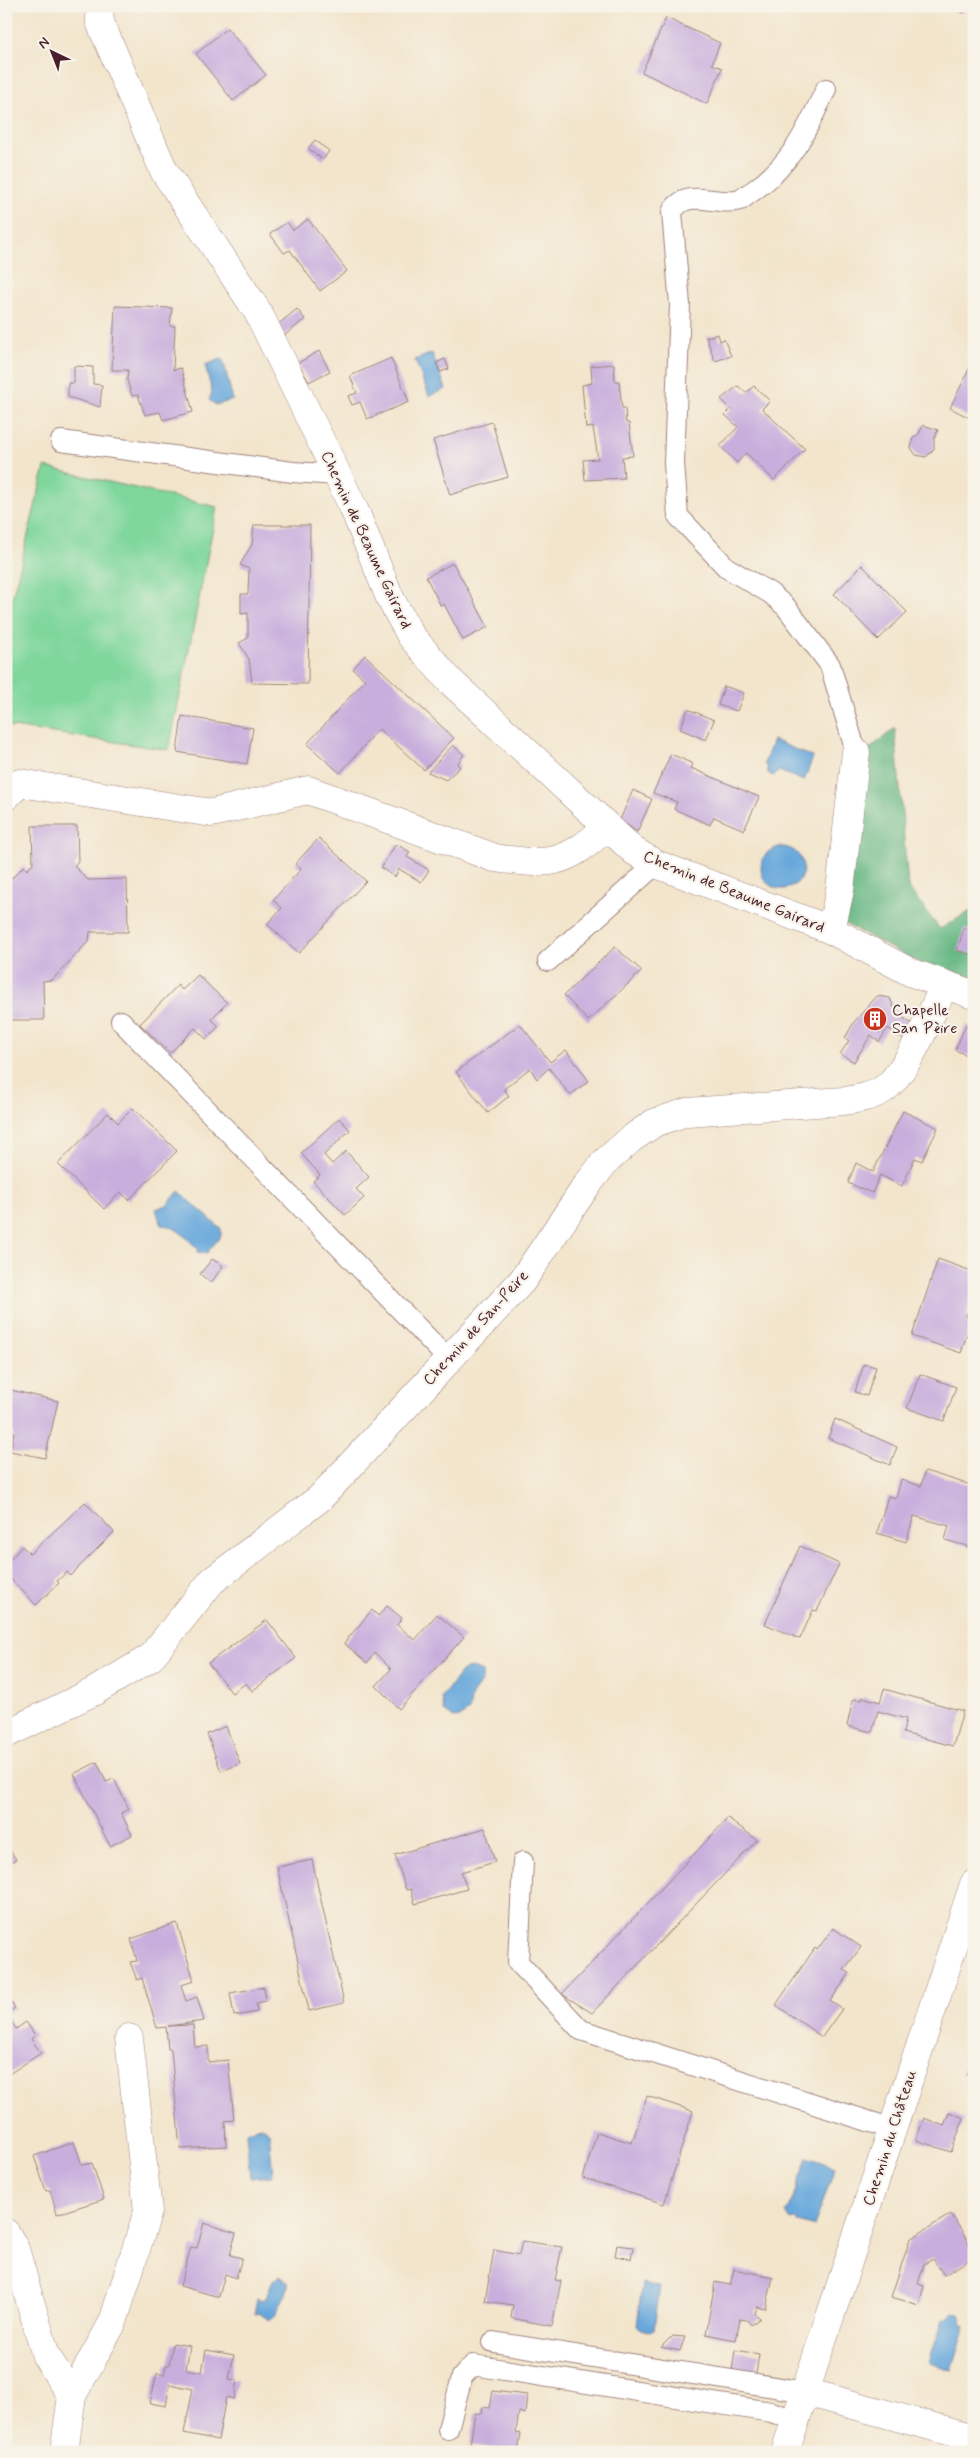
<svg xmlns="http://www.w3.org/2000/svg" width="980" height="2458" font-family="Mynerve,sans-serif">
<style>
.green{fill:#7fd79c;stroke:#647b64}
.forest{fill:#67b884;stroke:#586c58}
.water{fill:#68a8db;stroke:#596483}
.building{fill:#c7aedd}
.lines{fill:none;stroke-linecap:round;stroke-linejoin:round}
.lane-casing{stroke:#9e827c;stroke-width:22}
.street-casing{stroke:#9e827c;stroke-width:29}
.lane{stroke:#fff;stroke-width:20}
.street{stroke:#fff;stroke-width:28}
.labels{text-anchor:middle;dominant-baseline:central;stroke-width:4.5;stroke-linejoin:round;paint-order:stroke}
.street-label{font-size:16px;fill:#4a1f2b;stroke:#f7f3e8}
.poi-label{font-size:16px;fill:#4a1f2b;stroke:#f7f3e8;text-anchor:start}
</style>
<rect width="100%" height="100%" fill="#f7f3e8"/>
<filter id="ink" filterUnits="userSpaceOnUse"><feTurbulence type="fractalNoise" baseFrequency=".02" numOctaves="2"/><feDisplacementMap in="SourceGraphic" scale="10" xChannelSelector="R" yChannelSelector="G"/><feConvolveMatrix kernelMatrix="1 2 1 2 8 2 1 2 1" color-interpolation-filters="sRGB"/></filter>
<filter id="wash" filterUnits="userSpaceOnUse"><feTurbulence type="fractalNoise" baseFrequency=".0096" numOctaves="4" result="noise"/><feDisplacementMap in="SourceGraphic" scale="20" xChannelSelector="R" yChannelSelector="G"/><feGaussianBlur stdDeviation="1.12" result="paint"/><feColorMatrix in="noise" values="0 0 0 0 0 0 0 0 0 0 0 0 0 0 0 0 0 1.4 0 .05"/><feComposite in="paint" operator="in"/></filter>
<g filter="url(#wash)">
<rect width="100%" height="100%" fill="#f2e5cc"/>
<path class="green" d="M 45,467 L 217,507 L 169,750 L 6,726 L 6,623 Z"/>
<path class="forest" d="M 895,728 L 908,887 L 940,929 L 974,909 L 974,977 L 925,966 L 838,920 L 861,756 Z"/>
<g class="water">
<path d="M 432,353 L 446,389 L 429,396 L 415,360 Z"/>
<path d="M 221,359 L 223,360 L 233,400 L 216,405 L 209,400 L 212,392 L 205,365 Z"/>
<path d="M 773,740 L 813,757 L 804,781 L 779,771 L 773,776 L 768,773 L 767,766 L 764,764 Z"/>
<circle cx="782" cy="868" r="21"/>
<path d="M 179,1191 L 221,1229 L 221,1236 L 206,1254 L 197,1252 L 199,1250 C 187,1239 177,1225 161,1225 L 156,1209 L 167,1205 Z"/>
<path d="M 471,1667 L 482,1672 L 482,1681 L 472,1695 L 469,1711 L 461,1717 L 454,1718 L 444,1711 L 442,1697 L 461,1672 Z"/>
<path d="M 261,2126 L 269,2131 L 273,2176 L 250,2178 L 246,2132 Z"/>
<path d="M 807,2157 L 835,2167 L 814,2227 L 798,2222 L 796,2219 L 790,2220 L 786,2213 L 789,2209 Z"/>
<path d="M 280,2276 L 288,2282 C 290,2295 278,2302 277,2314 L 269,2320 L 259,2313 L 254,2314 L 257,2298 L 262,2300 L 266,2298 L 273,2280 Z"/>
<path d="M 642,2283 L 660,2287 L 654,2330 C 647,2332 643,2330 637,2326 Z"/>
<path d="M 954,2312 L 960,2314 L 963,2324 L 966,2325 L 952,2370 L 929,2363 L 943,2318 L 946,2319 Z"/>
</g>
<g id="blocks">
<g class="building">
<path d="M 940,6 L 966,6 L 964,13 Z"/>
<path d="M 666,18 L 720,43 L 712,64 L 722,68 L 707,104 L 642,72 Z"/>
<path d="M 227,28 L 266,75 L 233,101 L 196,54 Z"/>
<path d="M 315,140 L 329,151 L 323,160 L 308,148 Z"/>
<path d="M 308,219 L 347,271 L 320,291 L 290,250 L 284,253 L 270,234 L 287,222 L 293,230 Z"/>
<path d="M 115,306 L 172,308 L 170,326 L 175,326 L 173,370 L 181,368 L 193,412 L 163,420 L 160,412 L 145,415 L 138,395 L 132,396 L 127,380 L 128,370 L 112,370 Z"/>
<path d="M 297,309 L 305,319 L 284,336 L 276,326 Z"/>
<path d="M 718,334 L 720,341 L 724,339 L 731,356 L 715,361 L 706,337 Z"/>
<path d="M 319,351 L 330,371 L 309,382 L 298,363 Z"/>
<path d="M 391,358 L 409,402 L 367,419 L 360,402 L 352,405 L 348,396 L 357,393 L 350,376 Z"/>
<path d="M 445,359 L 449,369 L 440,372 L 436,363 Z"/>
<path d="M 974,359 L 974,420 L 950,408 Z"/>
<path d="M 614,364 L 615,381 L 619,381 L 622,408 L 625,408 L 626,423 L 629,423 L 633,456 L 622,457 L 624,478 L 585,480 L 583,460 L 598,459 L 593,427 L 586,428 L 582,385 L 592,383 L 591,366 Z"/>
<path d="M 74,366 L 93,367 L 93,384 L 102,385 L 100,407 L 68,397 L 68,383 L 74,383 Z"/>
<path d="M 738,386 L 746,393 L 754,386 L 770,401 L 762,409 L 805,449 L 774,480 L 746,453 L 737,463 L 720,446 L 738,427 L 725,415 L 731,409 L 721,399 Z"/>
<path d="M 492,422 L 508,477 L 450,495 L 433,440 Z"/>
<path d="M 923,425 L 938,430 L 934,439 L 934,449 L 926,457 L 916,455 L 911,448 L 913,438 L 919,434 Z"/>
<path d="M 254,525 L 310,525 L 308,684 L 252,683 L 249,659 L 239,643 L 248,638 L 248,613 L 241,614 L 241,594 L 248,594 L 249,569 L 240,565 L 252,544 Z"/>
<path d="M 453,563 L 488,627 L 463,640 L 444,604 L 441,606 L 426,577 Z"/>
<path d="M 862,565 L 907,612 L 878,640 L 834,594 Z"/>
<path d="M 365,655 L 454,738 L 424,770 L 379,729 L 340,773 L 307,744 L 365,680 L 353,669 Z"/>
<path d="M 724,686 L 744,693 L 737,711 L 718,705 Z"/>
<path d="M 688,709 L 714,720 L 706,740 L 680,729 Z"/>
<path d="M 182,716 L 253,728 L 247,764 L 177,752 Z"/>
<path d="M 453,745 L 464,755 L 457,764 L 460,767 L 446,780 L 428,772 Z"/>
<path d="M 671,754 L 693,764 L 691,768 L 759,797 L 744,830 L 714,817 L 710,825 L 674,809 L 677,802 L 653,793 Z"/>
<path d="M 633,790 L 652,799 L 637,832 L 620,820 Z"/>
<path d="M 32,826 L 77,826 L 78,861 L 74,866 L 88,880 L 127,879 L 128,932 L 90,932 L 89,941 L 52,980 L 43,981 L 44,1020 L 6,1020 L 6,874 L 11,879 L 24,866 L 27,870 L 33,864 Z"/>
<path d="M 319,838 L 366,881 L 299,953 L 267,924 L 282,908 L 273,900 L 301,869 L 295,864 Z"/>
<path d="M 396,844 L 410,852 L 407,857 L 429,870 L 421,882 L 399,869 L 395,877 L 381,868 Z"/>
<path d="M 964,928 L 974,931 L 974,955 L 957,951 Z"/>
<path d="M 615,947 L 642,971 L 588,1021 L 564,995 Z"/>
<path d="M 198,975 L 227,1003 L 211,1019 L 219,1026 L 206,1039 L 195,1028 L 170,1053 L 140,1024 L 178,985 L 182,990 Z"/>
<path d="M 877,996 L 890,998 L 896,1013 L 920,1029 L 913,1044 L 888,1028 L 879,1042 L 871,1035 L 854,1062 L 840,1054 L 849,1041 L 845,1038 L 854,1022 Z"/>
<path d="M 520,1024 L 550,1062 L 566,1050 L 589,1081 L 570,1095 L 549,1068 L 537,1079 L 530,1068 L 504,1089 L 509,1096 L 488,1113 L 456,1072 Z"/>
<path d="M 966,1025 L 974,1028 L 974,1058 L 955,1050 Z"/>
<path d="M 133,1108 L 177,1151 L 129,1200 L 120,1192 L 104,1209 L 58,1164 L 108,1113 L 118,1123 Z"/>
<path d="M 903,1111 L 938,1128 L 922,1161 L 915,1158 L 902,1186 L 880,1175 L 872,1193 L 848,1183 L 856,1163 L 873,1172 Z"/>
<path d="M 339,1118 L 350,1130 L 324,1155 L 332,1164 L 346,1151 L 369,1177 L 356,1189 L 364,1198 L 345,1215 L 313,1181 L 320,1175 L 301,1153 Z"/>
<path d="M 212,1259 L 223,1266 L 211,1283 L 200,1274 Z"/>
<path d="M 938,1259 L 974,1272 L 974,1293 L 966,1316 L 972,1318 L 961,1353 L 912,1336 Z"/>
<path d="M 864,1364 L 876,1367 L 867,1396 L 855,1392 Z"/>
<path d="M 920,1374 L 956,1387 L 944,1421 L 907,1408 Z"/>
<path d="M 6,1389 L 58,1401 L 45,1458 L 10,1451 L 14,1432 L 6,1430 Z"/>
<path d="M 835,1419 L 897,1447 L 890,1465 L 828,1438 Z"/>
<path d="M 925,1471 L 974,1486 L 974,1548 L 945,1540 L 949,1526 L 914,1516 L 906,1542 L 877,1533 L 888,1496 L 896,1498 L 901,1480 L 921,1486 Z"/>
<path d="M 85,1502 L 114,1532 L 70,1576 L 67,1572 L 57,1581 L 59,1583 L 36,1605 L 6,1574 L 6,1564 L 22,1546 L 30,1554 Z"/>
<path d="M 800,1546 L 839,1564 L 817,1611 L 813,1610 L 800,1639 L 765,1624 Z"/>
<path d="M 387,1606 L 402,1618 L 397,1625 L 415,1640 L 437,1614 L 464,1637 L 399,1709 L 376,1686 L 391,1669 L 375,1653 L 367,1663 L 344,1643 L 372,1610 L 378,1616 Z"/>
<path d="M 267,1620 L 296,1658 L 252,1691 L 246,1683 L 232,1693 L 208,1663 Z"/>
<path d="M 884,1689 L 963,1711 L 953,1746 L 903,1733 L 906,1719 L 878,1711 L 872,1732 L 847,1726 L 853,1699 L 862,1700 L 863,1697 L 880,1702 Z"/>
<path d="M 226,1726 L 240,1764 L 221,1771 L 207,1734 Z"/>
<path d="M 97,1762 L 106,1782 L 114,1779 L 129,1809 L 121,1813 L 132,1835 L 110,1846 L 74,1774 Z"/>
<path d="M 728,1818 L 757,1840 L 592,2013 L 562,1994 Z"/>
<path d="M 485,1828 L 495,1862 L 461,1872 L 467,1889 L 415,1904 L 411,1889 L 406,1890 L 395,1855 Z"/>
<path d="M 6,1845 L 16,1859 L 6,1865 Z"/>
<path d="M 312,1860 L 344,2003 L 309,2011 L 277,1867 Z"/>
<path d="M 177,1923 L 194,1981 L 181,1985 L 186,2001 L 197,1997 L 204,2021 L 168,2026 L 193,2025 L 195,2047 L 208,2046 L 208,2062 L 228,2060 L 234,2120 L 225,2121 L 226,2146 L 180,2149 L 171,2049 L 168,2049 L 166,2027 L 157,2028 L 142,1978 L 137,1980 L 130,1962 L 137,1961 L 131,1939 Z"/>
<path d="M 833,1928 L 861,1947 L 844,1970 L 850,1973 L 830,2001 L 842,2009 L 822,2037 L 776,2005 L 815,1948 L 817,1950 Z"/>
<path d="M 264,1987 L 266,2001 L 256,2003 L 257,2012 L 234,2016 L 230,1993 Z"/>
<path d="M 6,1996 L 15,2008 L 6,2014 Z"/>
<path d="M 6,2014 L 16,2029 L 26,2022 L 35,2035 L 31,2039 L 41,2053 L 9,2074 L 6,2069 Z"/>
<path d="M 974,2056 L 974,2077 L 967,2075 Z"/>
<path d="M 647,2096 L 693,2111 L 664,2204 L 583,2178 L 597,2132 L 632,2143 Z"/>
<path d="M 949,2112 L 964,2118 L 951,2152 L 916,2140 L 924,2118 L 944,2126 Z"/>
<path d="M 74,2142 L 82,2165 L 92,2163 L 104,2199 L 57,2214 L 50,2190 L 46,2191 L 34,2156 Z"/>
<path d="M 951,2214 L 967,2239 L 974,2257 L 944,2275 L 933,2259 L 924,2264 L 918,2284 L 924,2286 L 919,2305 L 891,2297 L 910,2239 Z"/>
<path d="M 204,2223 L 236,2233 L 230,2255 L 242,2258 L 236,2278 L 225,2274 L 219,2297 L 180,2286 L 191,2247 L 197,2248 Z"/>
<path d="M 522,2241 L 562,2247 L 555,2280 L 561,2281 L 552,2326 L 511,2318 L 513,2305 L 485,2301 L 494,2250 L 519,2255 Z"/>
<path d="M 617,2245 L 633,2247 L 631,2259 L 615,2256 Z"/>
<path d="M 734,2269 L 773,2277 L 766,2309 L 757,2307 L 755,2314 L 760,2318 L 751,2325 L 747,2320 L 740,2319 L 736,2340 L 706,2334 L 715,2282 L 730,2285 Z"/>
<path d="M 672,2336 L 685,2337 L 680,2351 L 661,2347 Z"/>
<path d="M 173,2343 L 190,2346 L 186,2369 L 202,2372 L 206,2350 L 234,2355 L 229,2379 L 237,2380 L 234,2399 L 226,2397 L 218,2440 L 184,2433 L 193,2389 L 170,2384 L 166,2406 L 150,2403 L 157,2373 L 164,2375 L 166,2365 L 169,2365 Z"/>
<path d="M 735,2350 L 759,2354 L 756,2374 L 732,2371 Z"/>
<path d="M 493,2391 L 527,2395 L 525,2414 L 519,2412 L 516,2432 L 521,2433 L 518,2452 L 470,2445 L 475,2413 L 482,2414 L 483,2407 L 490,2408 Z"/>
</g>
</g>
</g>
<g filter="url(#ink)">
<use href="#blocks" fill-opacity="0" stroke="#9e827c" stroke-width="1"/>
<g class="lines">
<g class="lane-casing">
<g id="lane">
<path d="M 826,89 C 807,130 791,165 753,191 C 749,193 744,198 740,200 C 717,207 687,186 672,212 L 680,305 L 674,463 L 678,516 L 727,568 L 770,593 L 786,607 L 830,665 L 856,752"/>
<path d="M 61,441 L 293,472 L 337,475"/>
<path d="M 548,961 L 656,864"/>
<path d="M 121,1021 L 448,1359"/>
<path d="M 523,1862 L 518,1962 L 581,2030 L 893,2129"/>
<path d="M 493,2342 L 806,2392"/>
<path d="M 448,2429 L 462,2377 L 473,2365 L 771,2412 L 796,2420"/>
</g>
</g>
<g class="street-casing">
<g id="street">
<path d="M 99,6 L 100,22 L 164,171 L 258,312 L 354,509 L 390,598 L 411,636 L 449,680 L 634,851 L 656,864 L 831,930 L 910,972 L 974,995"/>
<path d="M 6,796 L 20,783 L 212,813 L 308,790 L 495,858 C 551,866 564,865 607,827"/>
<path d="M 831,930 L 840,890 L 856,752"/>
<path d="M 6,1734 L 93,1692 L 150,1658 L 212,1581 L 320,1498 L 522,1281 L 587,1185 L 605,1162 L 631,1139 L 654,1123 L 687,1112 L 844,1101 C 857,1099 872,1097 884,1089 C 908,1071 931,1014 944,985"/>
<path d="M 6,2233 L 15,2249 L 46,2356 L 72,2396"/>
<path d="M 806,2392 L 974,2438"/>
<path d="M 64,2452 L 72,2396 L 113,2322 L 148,2211 L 129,2038"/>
<path d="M 785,2452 L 974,1884"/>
</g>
</g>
<use href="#lane" class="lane"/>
<use href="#street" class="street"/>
</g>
</g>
<defs>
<g id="building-disc" transform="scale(1.25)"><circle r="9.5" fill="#c8321e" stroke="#f7f3e8"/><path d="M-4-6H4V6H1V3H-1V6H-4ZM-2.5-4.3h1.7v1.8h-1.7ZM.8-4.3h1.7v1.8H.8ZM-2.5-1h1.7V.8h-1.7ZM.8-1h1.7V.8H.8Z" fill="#fff"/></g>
</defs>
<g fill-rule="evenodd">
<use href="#building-disc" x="875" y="1019"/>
</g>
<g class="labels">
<g class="street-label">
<text transform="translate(366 540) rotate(65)">Chemin de Beaume Gairard</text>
<text transform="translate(734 892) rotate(22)">Chemin de Beaume Gairard</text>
<text transform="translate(476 1328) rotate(-48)">Chemin de San-Peire</text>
<text transform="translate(890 2138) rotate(-72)">Chemin du Château</text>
</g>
<g class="poi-label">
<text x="892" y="1010">Chapelle<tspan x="892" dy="18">San Pèire</tspan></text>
</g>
</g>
<rect width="980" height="2458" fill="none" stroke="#f7f3e8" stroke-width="25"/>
<g transform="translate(52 52) rotate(317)" stroke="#f7f3e8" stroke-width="4" paint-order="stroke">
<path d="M0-4L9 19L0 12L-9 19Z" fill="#4a1f2b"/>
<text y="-8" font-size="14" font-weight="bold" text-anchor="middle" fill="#4a1f2b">N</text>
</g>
</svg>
